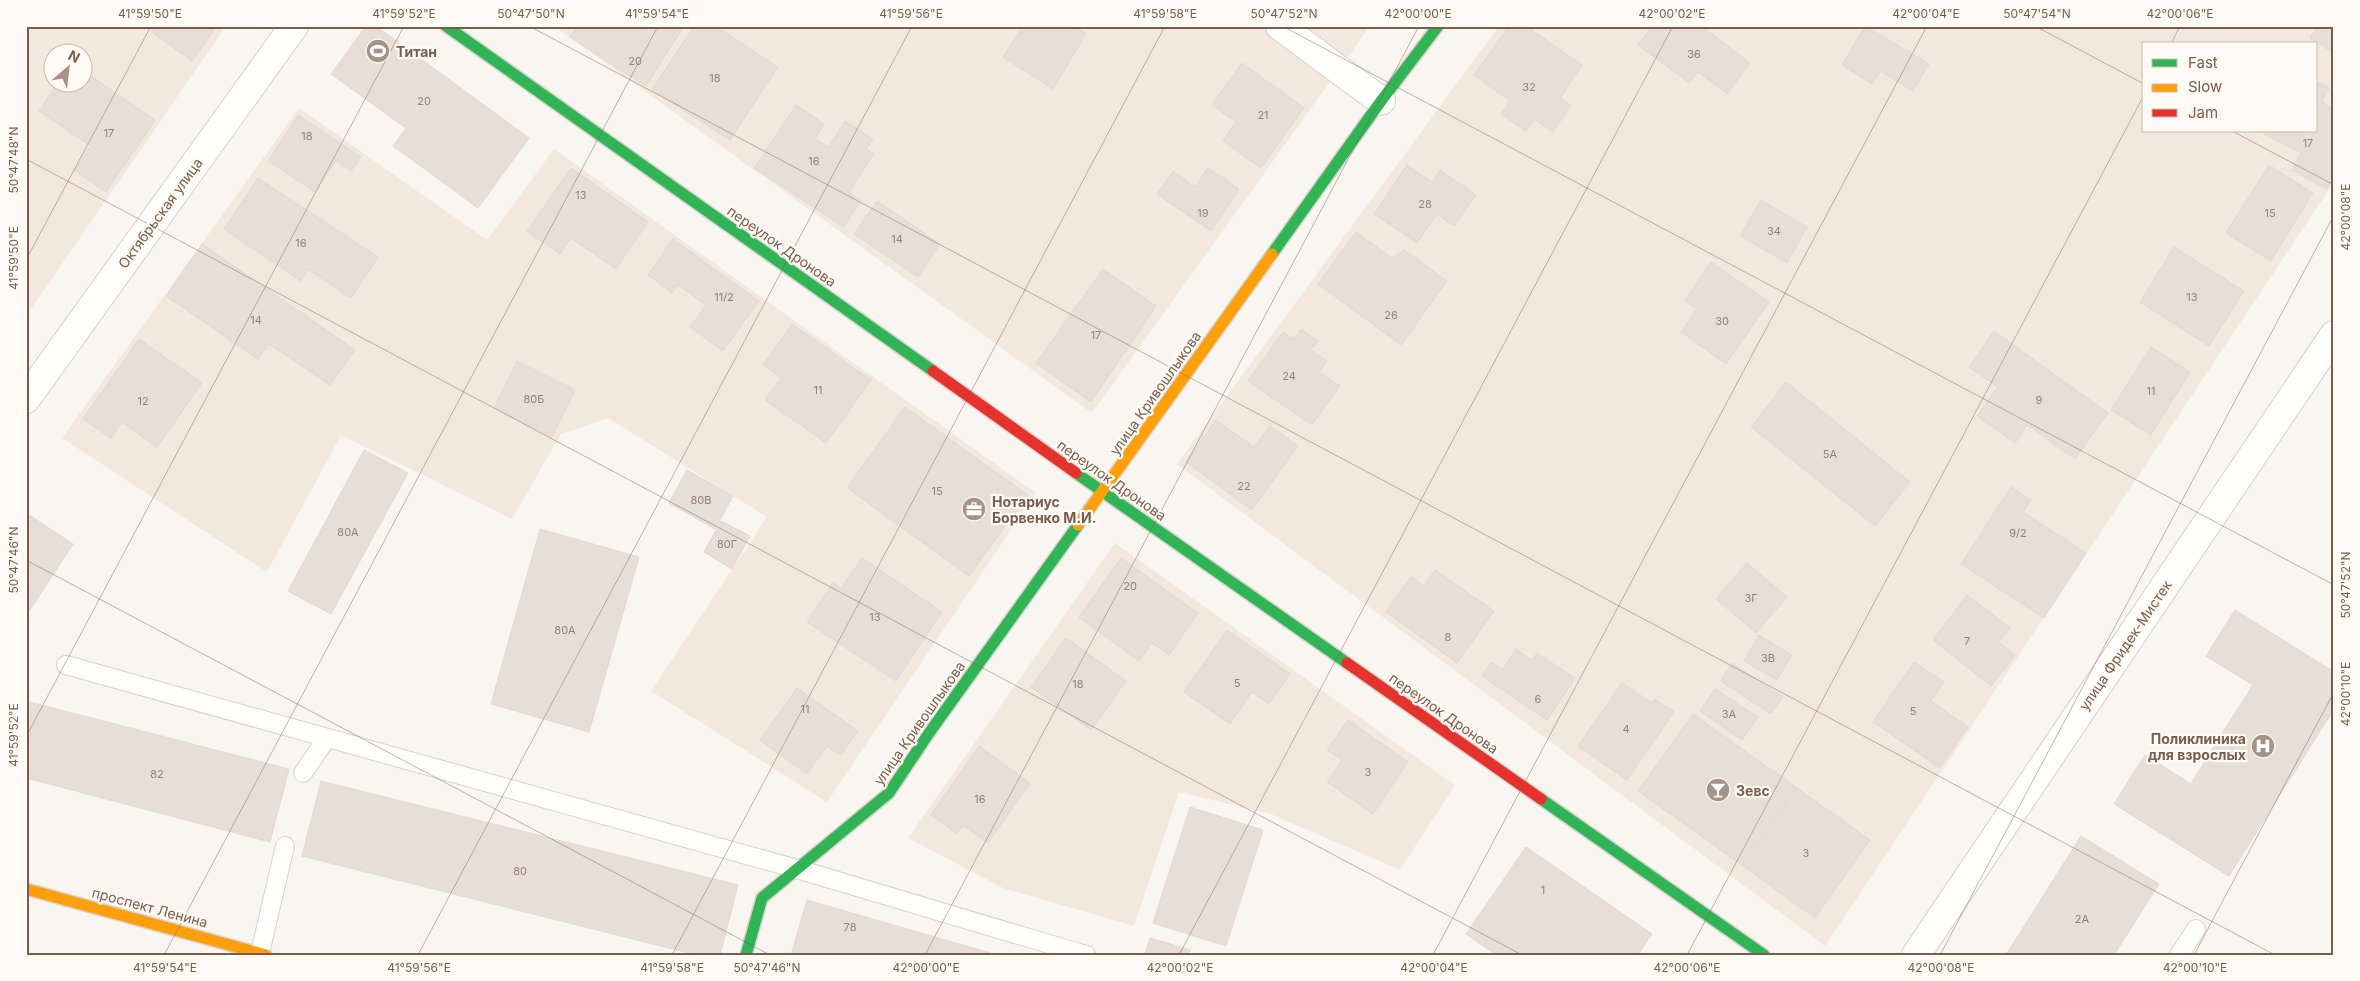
<svg xmlns="http://www.w3.org/2000/svg" width="2360" height="981" font-family="Inter,sans-serif">
<style>
.residential{fill:#f2e8de;fill-rule:evenodd}
.building{fill:#e6ded7;stroke:#e2d8d2}
.lines{fill:none;stroke-linecap:round;stroke-linejoin:round}
.lane-casing{stroke:#d7d1cb;stroke-width:20}
.street-casing{stroke:#d7d1cb;stroke-width:30}
.fast-casing{stroke:#d9d2cb;stroke-width:14}
.slow-casing{stroke:#d9d2cb;stroke-width:14}
.jam-casing{stroke:#d9d2cb;stroke-width:14}
.lane{stroke:#fefefd;stroke-width:18}
.street{stroke:#fefefd;stroke-width:28}
.fast{stroke:#30b455;stroke-width:11}
.slow{stroke:#ff9f0a;stroke-width:11}
.jam{stroke:#e5322d;stroke-width:11}
.ticks{fill:none;stroke:#7a5c4d;stroke-width:1;stroke-opacity:0.45}
.labels{text-anchor:middle;dominant-baseline:central;stroke-width:4.5;stroke-linejoin:round;paint-order:stroke}
.number-label{font-size:11px;fill:#977e72}
.poi-label{font-size:14px;font-weight:bold;fill:#7a5c4d;stroke:#fffaf3;text-anchor:start}
.street-label{font-size:14px;fill:#7a5c4d;stroke:#fffaf3}
.neatline{fill:none;stroke:#7a5c4d;stroke-width:2}
.ticks-label{font-size:12px;text-anchor:middle;fill:#7a5c4d}
</style>
<rect width="100%" height="100%" fill="#f9f5f0"/>
<g class="residential">
<path d="M 26,26 L 226,26 L 26,316 ZM 52,52 L 82,52 L 82,82 L 52,82 Z"/>
<path d="M 554,26 L 1370,26 L 1092,413 Z"/>
<path d="M 1499,26 L 2334,26 L 2334,182 L 1825,946 L 1177,464 ZM 2144,44 L 2316,44 L 2316,131 L 2144,131 Z"/>
<path d="M 299,108 L 487,240 L 554,149 L 1036,493 L 827,802 L 651,691 L 767,517 L 608,418 L 561,434 L 512,519 L 341,435 L 267,572 L 62,438 Z"/>
<path d="M 1115,543 L 1455,785 L 1400,870 L 1271,814 L 1179,792 L 1134,926 L 1003,888 L 908,838 Z"/>
</g>
<g class="building">
<path d="M 156,26 L 217,26 L 192,61 L 152,32 Z"/>
<path d="M 366,26 L 376,26 L 529,138 L 478,208 L 393,146 L 406,128 L 331,74 Z"/>
<path d="M 577,26 L 684,26 L 646,86 L 570,37 Z"/>
<path d="M 694,26 L 715,26 L 778,67 L 730,140 L 652,90 Z"/>
<path d="M 1023,26 L 1053,26 L 1058,30 L 1061,26 L 1073,26 L 1086,34 L 1053,89 L 1003,57 Z"/>
<path d="M 1509,26 L 1526,26 L 1582,65 L 1560,98 L 1571,105 L 1553,132 L 1534,119 L 1526,131 L 1501,114 L 1510,101 L 1474,75 Z"/>
<path d="M 1652,26 L 1701,26 L 1750,63 L 1727,94 L 1698,72 L 1689,83 L 1638,45 Z"/>
<path d="M 1865,26 L 1929,64 L 1913,91 L 1881,71 L 1872,84 L 1842,65 Z"/>
<path d="M 2317,26 L 2334,26 L 2334,53 L 2310,38 Z"/>
<path d="M 1242,63 L 1304,108 L 1261,168 L 1223,141 L 1236,122 L 1212,105 Z"/>
<path d="M 82,70 L 155,120 L 106,192 L 74,170 L 91,146 L 39,111 L 58,82 L 82,82 Z"/>
<path d="M 2316,81 L 2329,88 L 2322,102 L 2334,109 L 2334,176 L 2327,189 L 2292,170 L 2301,153 L 2263,133 L 2316,131 Z"/>
<path d="M 796,105 L 824,124 L 815,139 L 828,147 L 845,121 L 873,139 L 866,149 L 874,154 L 849,192 L 861,200 L 844,227 L 754,168 Z"/>
<path d="M 298,115 L 361,157 L 351,171 L 336,161 L 315,192 L 268,161 Z"/>
<path d="M 1407,165 L 1432,182 L 1440,170 L 1476,195 L 1454,226 L 1437,214 L 1417,243 L 1374,214 Z"/>
<path d="M 2269,165 L 2313,193 L 2271,261 L 2226,233 Z"/>
<path d="M 571,168 L 648,222 L 616,269 L 571,238 L 560,254 L 527,231 Z"/>
<path d="M 1208,168 L 1239,189 L 1211,231 L 1157,194 L 1173,171 L 1195,187 Z"/>
<path d="M 258,178 L 378,257 L 351,298 L 308,269 L 301,281 L 224,229 Z"/>
<path d="M 1761,200 L 1807,227 L 1787,263 L 1740,236 Z"/>
<path d="M 877,201 L 940,244 L 918,277 L 854,234 Z"/>
<path d="M 1356,232 L 1392,258 L 1404,250 L 1447,281 L 1401,345 L 1318,284 Z"/>
<path d="M 673,239 L 759,301 L 723,351 L 690,327 L 706,305 L 678,285 L 672,293 L 648,275 Z"/>
<path d="M 202,244 L 355,350 L 330,385 L 269,344 L 258,359 L 166,296 Z"/>
<path d="M 2174,247 L 2244,291 L 2209,346 L 2140,302 Z"/>
<path d="M 1711,262 L 1769,302 L 1726,364 L 1681,332 L 1697,309 L 1685,301 Z"/>
<path d="M 1103,269 L 1156,306 L 1091,402 L 1036,363 Z"/>
<path d="M 792,324 L 871,380 L 826,443 L 765,400 L 781,378 L 763,365 Z"/>
<path d="M 1301,329 L 1318,341 L 1311,350 L 1327,361 L 1319,372 L 1340,386 L 1312,425 L 1248,381 L 1283,332 L 1294,339 Z"/>
<path d="M 1994,331 L 2108,413 L 2075,459 L 2027,425 L 2015,443 L 1977,416 L 1998,387 L 1969,367 Z"/>
<path d="M 139,339 L 202,383 L 157,447 L 122,422 L 111,438 L 83,419 Z"/>
<path d="M 2151,347 L 2190,372 L 2151,435 L 2111,410 Z"/>
<path d="M 517,361 L 575,390 L 552,437 L 494,408 Z"/>
<path d="M 1786,382 L 1910,482 L 1875,526 L 1751,427 Z"/>
<path d="M 905,407 L 1028,495 L 969,576 L 847,488 Z"/>
<path d="M 1216,420 L 1254,447 L 1270,426 L 1298,446 L 1252,510 L 1186,462 Z"/>
<path d="M 364,450 L 408,473 L 331,614 L 288,591 Z"/>
<path d="M 687,470 L 733,496 L 715,529 L 669,503 Z"/>
<path d="M 2011,487 L 2031,500 L 2023,512 L 2086,553 L 2044,618 L 1961,564 Z"/>
<path d="M 26,513 L 73,544 L 26,616 Z"/>
<path d="M 721,521 L 750,536 L 732,569 L 704,552 Z"/>
<path d="M 540,529 L 639,557 L 589,732 L 491,704 Z"/>
<path d="M 862,558 L 942,612 L 896,681 L 807,622 L 833,583 L 841,588 Z"/>
<path d="M 1121,558 L 1198,613 L 1169,655 L 1152,643 L 1139,661 L 1079,617 Z"/>
<path d="M 1747,563 L 1787,597 L 1756,633 L 1716,599 Z"/>
<path d="M 1435,570 L 1494,611 L 1457,663 L 1386,612 L 1411,577 L 1424,586 Z"/>
<path d="M 1967,595 L 2010,628 L 1999,642 L 2015,655 L 1991,686 L 1933,640 Z"/>
<path d="M 2235,610 L 2334,672 L 2334,709 L 2229,876 L 2114,804 L 2145,755 L 2191,784 L 2220,737 L 2253,685 L 2206,656 Z"/>
<path d="M 1227,630 L 1290,674 L 1269,704 L 1252,692 L 1230,724 L 1184,692 Z"/>
<path d="M 1759,635 L 1792,655 L 1777,680 L 1744,661 Z"/>
<path d="M 1066,638 L 1126,681 L 1091,730 L 1031,687 Z"/>
<path d="M 1516,649 L 1532,660 L 1537,653 L 1575,678 L 1547,720 L 1482,676 L 1491,662 L 1502,670 Z"/>
<path d="M 1914,662 L 1944,682 L 1931,701 L 1968,727 L 1940,768 L 1873,722 Z"/>
<path d="M 1732,663 L 1783,697 L 1771,714 L 1721,681 Z"/>
<path d="M 1622,683 L 1652,703 L 1654,699 L 1674,712 L 1627,780 L 1578,746 Z"/>
<path d="M 797,688 L 858,731 L 841,755 L 827,746 L 807,774 L 760,740 Z"/>
<path d="M 1715,689 L 1758,717 L 1742,740 L 1700,711 Z"/>
<path d="M 26,701 L 289,769 L 270,842 L 26,778 Z"/>
<path d="M 1693,714 L 1797,788 L 1742,865 L 1638,791 Z"/>
<path d="M 1348,720 L 1408,762 L 1373,814 L 1327,782 L 1342,760 L 1327,750 Z"/>
<path d="M 979,746 L 1030,783 L 988,843 L 964,826 L 956,833 L 931,815 Z"/>
<path d="M 321,781 L 738,885 L 720,955 L 697,955 L 302,856 Z"/>
<path d="M 1797,788 L 1870,840 L 1815,918 L 1742,865 Z"/>
<path d="M 1190,807 L 1263,830 L 1226,946 L 1153,923 Z"/>
<path d="M 2081,836 L 2159,884 L 2114,955 L 2006,955 Z"/>
<path d="M 1526,847 L 1652,934 L 1638,955 L 1496,955 L 1466,934 Z"/>
<path d="M 807,900 L 997,955 L 791,955 Z"/>
<path d="M 1150,938 L 1190,950 L 1189,955 L 1145,955 Z"/>
</g>
<g class="lines">
<g class="lane-casing">
<g id="lane">
<path d="M 66,665 L 797,869 L 1086,955"/>
<path d="M 303,773 L 327,738"/>
<path d="M 260,953 L 285,846"/>
<path d="M 2179,955 L 2196,929"/>
</g>
</g>
<g class="street-casing">
<g id="street">
<path d="M 1280,26 L 1381,101"/>
<path d="M 26,399 L 294,26"/>
<path d="M 1916,955 L 2334,335"/>
</g>
</g>
<g class="fast-casing">
<g id="fast">
<path d="M 446,26 L 933,371"/>
<path d="M 1272,254 L 1381,101 L 1438,26"/>
<path d="M 1076,473 L 1347,663"/>
<path d="M 1541,799 L 1764,955"/>
<path d="M 746,955 L 762,898 L 889,793 L 929,733 L 1078,525"/>
</g>
</g>
<g class="slow-casing">
<g id="slow">
<path d="M 1078,525 L 1272,254"/>
<path d="M 26,889 L 266,955"/>
</g>
</g>
<g class="jam-casing">
<g id="jam">
<path d="M 933,371 L 1076,473"/>
<path d="M 1347,663 L 1541,799"/>
</g>
</g>
<use href="#lane" class="lane"/>
<use href="#street" class="street"/>
<use href="#fast" class="fast"/>
<use href="#slow" class="slow"/>
<use href="#jam" class="jam"/>
</g>
<path class="ticks" d="M 529,26 L 2275,955M 1282,26 L 2334,585M 2035,26 L 2144,84M 2171,44 L 2180,26M 2232,131 L 2334,185M 26,159 L 1522,955M 26,260 L 151,26M 26,560 L 770,955M 26,737 L 404,26M 164,955 L 658,26M 418,955 L 912,26M 672,955 L 1165,26M 925,955 L 1419,26M 1179,955 L 1673,26M 1433,955 L 1927,26M 1687,955 L 2144,95M 1940,955 L 2334,215M 2194,955 L 2334,692"/>
<defs>
<g id="stadium-disc" transform="scale(1.25)"><circle r="9.5" fill="#a69286" stroke="#fffaf3"/><path d="M0-5a6.5 5 0 1 0 0 10a6.5 5 0 1 0 0-10ZM-3.5-1.8h7v3.6h-7Z" fill="#fff"/></g>
<g id="office-disc" transform="scale(1.25)"><circle r="9.5" fill="#a69286" stroke="#fffaf3"/><path d="M-6-3h4V-5.5h4V-3h4V5H-6ZM-1-4.5V-3h2v-1.5ZM-6 0V1H6V0Z" fill="#fff"/></g>
<g id="hospital-disc" transform="scale(1.25)"><circle r="9.5" fill="#a69286" stroke="#fffaf3"/><path d="M-5-5h3v3.5h4V-5h3V5h-3V1.5h-4V5h-3Z" fill="#fff"/></g>
<g id="bar-disc" transform="scale(1.25)"><circle r="9.5" fill="#a69286" stroke="#fffaf3"/><path d="M-6-5H6L.8 .8V4.5H3.5V6h-7V4.5H-.8V.8Z" fill="#fff"/></g>
</defs>
<g fill-rule="evenodd">
<use href="#stadium-disc" x="378" y="51"/>
<use href="#office-disc" x="974" y="509"/>
<use href="#hospital-disc" x="2263" y="746"/>
<use href="#bar-disc" x="1718" y="790"/>
</g>
<g class="labels">
<g class="number-label">
<text x="1694" y="54">36</text>
<text x="635" y="61">20</text>
<text x="715" y="78">18</text>
<text x="1529" y="87">32</text>
<text x="424" y="101">20</text>
<text x="1263" y="115">21</text>
<text x="109" y="133">17</text>
<text x="307" y="136">18</text>
<text x="2308" y="143">17</text>
<text x="814" y="161">16</text>
<text x="581" y="195">13</text>
<text x="1425" y="204">28</text>
<text x="1203" y="213">19</text>
<text x="2270" y="213">15</text>
<text x="1774" y="231">34</text>
<text x="897" y="239">14</text>
<text x="301" y="243">16</text>
<text x="724" y="297">11/2</text>
<text x="2192" y="297">13</text>
<text x="1391" y="315">26</text>
<text x="256" y="320">14</text>
<text x="1722" y="321">30</text>
<text x="1096" y="335">17</text>
<text x="1289" y="376">24</text>
<text x="818" y="390">11</text>
<text x="2151" y="391">11</text>
<text x="534" y="399">80Б</text>
<text x="2039" y="400">9</text>
<text x="143" y="401">12</text>
<text x="1830" y="454">5А</text>
<text x="1244" y="486">22</text>
<text x="937" y="491">15</text>
<text x="701" y="500">80В</text>
<text x="348" y="532">80А</text>
<text x="2018" y="533">9/2</text>
<text x="727" y="544">80Г</text>
<text x="1130" y="586">20</text>
<text x="1751" y="598">3Г</text>
<text x="875" y="617">13</text>
<text x="565" y="630">80А</text>
<text x="1448" y="637">8</text>
<text x="1967" y="641">7</text>
<text x="1768" y="658">3В</text>
<text x="1237" y="683">5</text>
<text x="1078" y="684">18</text>
<text x="1538" y="699">6</text>
<text x="805" y="709">11</text>
<text x="1913" y="711">5</text>
<text x="1729" y="714">3А</text>
<text x="1626" y="729">4</text>
<text x="1368" y="772">3</text>
<text x="157" y="774">82</text>
<text x="980" y="799">16</text>
<text x="1806" y="853">3</text>
<text x="520" y="871">80</text>
<text x="1543" y="890">1</text>
<text x="2082" y="919">2А</text>
<text x="850" y="927">78</text>
</g>
<g class="poi-label">
<text x="396" y="51">Титан</text>
<text x="992" y="501">Нотариус<tspan x="992" dy="16">Борвенко М.И.</tspan></text>
<text x="2246" y="738" text-anchor="end">Поликлиника<tspan x="2246" dy="16">для взрослых</tspan></text>
<text x="1736" y="790">Зевс</text>
</g>
<g class="street-label">
<text transform="translate(160 213) rotate(-54)">Октябрьская улица</text>
<text transform="translate(782 246) rotate(35)">переулок Дронова</text>
<text transform="translate(1155 393) rotate(-55)">улица Кривошлыкова</text>
<text transform="translate(1112 480) rotate(35)">переулок Дронова</text>
<text transform="translate(2125 645) rotate(-56)">улица Фридек-Мистек</text>
<text transform="translate(1444 713) rotate(35)">переулок Дронова</text>
<text transform="translate(919 723) rotate(-55)">улица Кривошлыкова</text>
<text transform="translate(150 907) rotate(15)">проспект Ленина</text>
</g>
</g>
<rect width="2360" height="981" fill="none" stroke="#fffaf3" stroke-width="55"/>
<rect x="2142" y="42" width="175" height="90" fill="#fffaf3" stroke="#cabbb1"/>
<rect x="2152" y="59" width="25" height="8" fill="#30b455" stroke="#cabbb1"/>
<text x="2188" y="68" font-size="15" fill="#7a5c4d">Fast</text>
<rect x="2152" y="84" width="25" height="8" fill="#ff9f0a" stroke="#cabbb1"/>
<text x="2188" y="92" font-size="15" fill="#7a5c4d">Slow</text>
<rect x="2152" y="109" width="25" height="8" fill="#e5322d" stroke="#cabbb1"/>
<text x="2188" y="118" font-size="15" fill="#7a5c4d">Jam</text>
<g transform="translate(68 68) rotate(28)"><circle r="24" fill="#fffaf3" stroke="#cabbb1"/>
<path d="M0-4L9 19L0 12L-9 19Z" fill="#a69286"/>
<text y="-8" font-size="14" font-weight="bold" text-anchor="middle" fill="#7a5c4d">N</text>
</g>
<rect x="28" y="28" width="2304" height="926" class="neatline"/>
<g class="ticks-label">
<text x="150" y="18">41°59'50"E</text>
<text x="404" y="18">41°59'52"E</text>
<text x="531" y="18">50°47'50"N</text>
<text x="657" y="18">41°59'54"E</text>
<text x="911" y="18">41°59'56"E</text>
<text x="1165" y="18">41°59'58"E</text>
<text x="1284" y="18">50°47'52"N</text>
<text x="1418" y="18">42°00'00"E</text>
<text x="1672" y="18">42°00'02"E</text>
<text x="1926" y="18">42°00'04"E</text>
<text x="2037" y="18">50°47'54"N</text>
<text x="2180" y="18">42°00'06"E</text>
<text transform="translate(14 160) rotate(-90)" y="4">50°47'48"N</text>
<text transform="translate(2346 217) rotate(-90)" y="4">42°00'08"E</text>
<text transform="translate(14 258) rotate(-90)" y="4">41°59'50"E</text>
<text transform="translate(14 560) rotate(-90)" y="4">50°47'46"N</text>
<text transform="translate(2346 585) rotate(-90)" y="4">50°47'52"N</text>
<text transform="translate(2346 694) rotate(-90)" y="4">42°00'10"E</text>
<text transform="translate(14 735) rotate(-90)" y="4">41°59'52"E</text>
<text x="165" y="972">41°59'54"E</text>
<text x="419" y="972">41°59'56"E</text>
<text x="672" y="972">41°59'58"E</text>
<text x="767" y="972">50°47'46"N</text>
<text x="926" y="972">42°00'00"E</text>
<text x="1180" y="972">42°00'02"E</text>
<text x="1434" y="972">42°00'04"E</text>
<text x="1687" y="972">42°00'06"E</text>
<text x="1941" y="972">42°00'08"E</text>
<text x="2195" y="972">42°00'10"E</text>
</g>
</svg>
